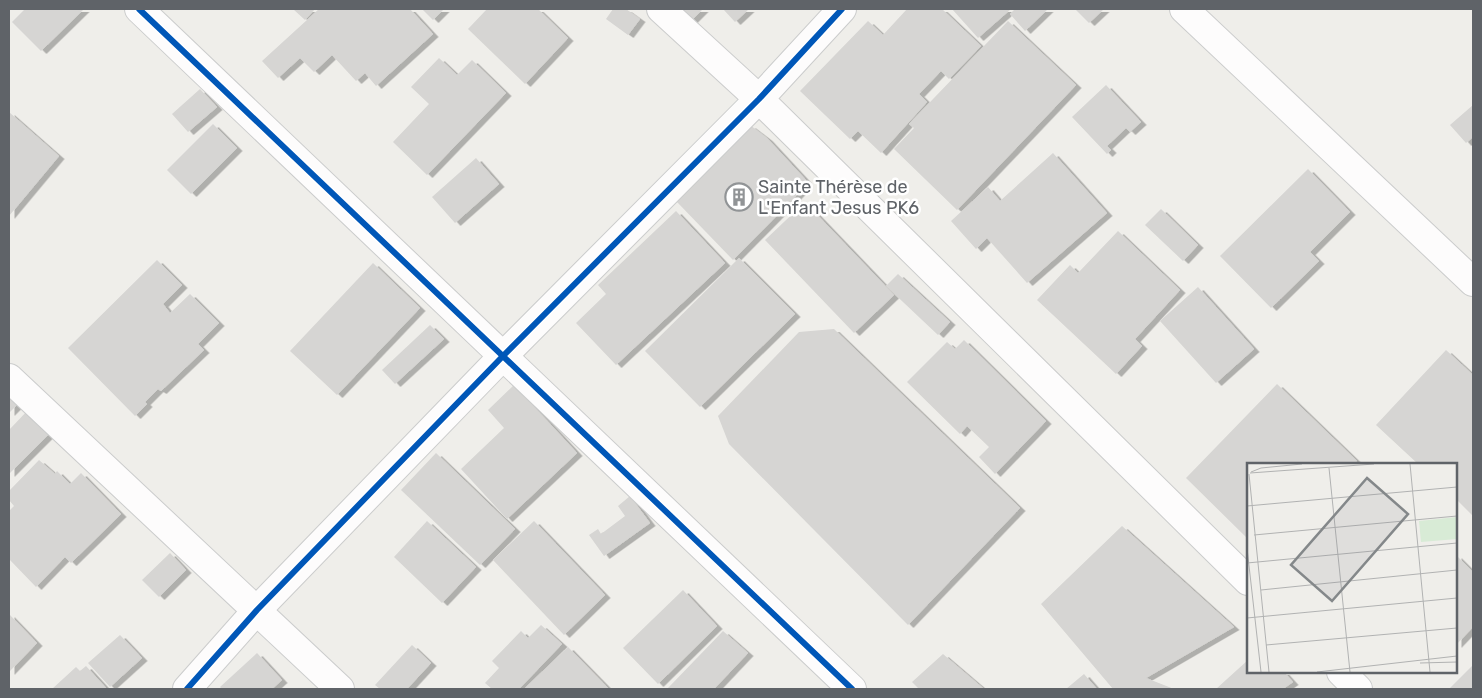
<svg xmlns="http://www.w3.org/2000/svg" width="1482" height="698" font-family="Rubik,sans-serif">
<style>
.building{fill:#d6d5d3;filter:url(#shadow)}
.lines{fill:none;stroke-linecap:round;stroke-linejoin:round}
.street-casing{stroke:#cbcccc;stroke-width:30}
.street{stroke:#fdfcfc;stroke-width:28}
.cycleway-casing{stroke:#fff;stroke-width:9}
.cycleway{stroke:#0057b8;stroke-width:6}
.labels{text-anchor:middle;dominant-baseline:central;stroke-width:5;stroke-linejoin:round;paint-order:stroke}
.poi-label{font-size:18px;fill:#5f6368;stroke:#fff;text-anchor:start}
.inset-road{fill:none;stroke:#b1b2b2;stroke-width:1}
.view{fill:#84888a;fill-opacity:0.15;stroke:#84888a;stroke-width:2.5}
.inset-edge{fill:none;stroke:#5f6368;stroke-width:2.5}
</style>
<defs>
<filter id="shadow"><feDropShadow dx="5.5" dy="3" stdDeviation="0" flood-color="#0004"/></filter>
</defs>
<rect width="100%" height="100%" fill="#efeeea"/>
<g class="building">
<path d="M 25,9 L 84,9 L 41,51 L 12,22 Z"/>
<path d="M 293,9 L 315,9 L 305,20 Z"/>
<path d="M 319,9 L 410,9 L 433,34 L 376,86 L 365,73 L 356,81 L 332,55 L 314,72 L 300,58 L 278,78 L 262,61 Z"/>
<path d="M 422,9 L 444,9 L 433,20 Z"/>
<path d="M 487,9 L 538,9 L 568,38 L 525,84 L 468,29 Z"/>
<path d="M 613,9 L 626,9 L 640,19 L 628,35 L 606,19 Z"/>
<path d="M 681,9 L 703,9 L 692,20 Z"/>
<path d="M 723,9 L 749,9 L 735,22 Z"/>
<path d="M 907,9 L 942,9 L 981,46 L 949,79 L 941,71 L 919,94 L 927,102 L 881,153 L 858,131 L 850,139 L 800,91 L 868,21 L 883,35 Z"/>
<path d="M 952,9 L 1011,9 L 978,38 Z"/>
<path d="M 1015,9 L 1048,9 L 1025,31 L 1010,14 Z"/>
<path d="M 1075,9 L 1104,9 L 1089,23 Z"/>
<path d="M 1008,21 L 1076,85 L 957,210 L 894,149 L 914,128 L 909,124 Z"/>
<path d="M 439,58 L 457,75 L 472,60 L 506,93 L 427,175 L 393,142 L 429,104 L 411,87 Z"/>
<path d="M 1106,85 L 1141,122 L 1130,132 L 1126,128 L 1107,146 L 1111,150 L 1107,154 L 1072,117 Z"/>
<path d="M 200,89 L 217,107 L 188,132 L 172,114 Z"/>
<path d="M 1473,105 L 1473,137 L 1466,143 L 1450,125 Z"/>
<path d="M 9,112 L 59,156 L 9,216 Z"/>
<path d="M 213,124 L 237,148 L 191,194 L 167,170 Z"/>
<path d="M 750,125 L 767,138 L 806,180 L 801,191 L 733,260 L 677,202 L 695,181 Z"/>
<path d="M 1053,153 L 1107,213 L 1027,283 L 987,238 L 976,249 L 951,221 L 988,187 L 1000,201 Z"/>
<path d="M 476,158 L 499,184 L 455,223 L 432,197 Z"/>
<path d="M 1308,169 L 1350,212 L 1310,252 L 1319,261 L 1271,308 L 1220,256 Z"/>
<path d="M 805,202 L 894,295 L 854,333 L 765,240 Z"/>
<path d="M 1161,209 L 1198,245 L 1183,261 L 1145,225 Z"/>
<path d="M 676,211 L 725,263 L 616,365 L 576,323 L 606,294 L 598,285 Z"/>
<path d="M 1118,231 L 1180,290 L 1135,339 L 1142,346 L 1116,374 L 1037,300 L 1070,265 L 1078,273 Z"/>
<path d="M 739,258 L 795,314 L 700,407 L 645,351 Z"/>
<path d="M 157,260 L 182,285 L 163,304 L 170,313 L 190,294 L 219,323 L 198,344 L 204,350 L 161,391 L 158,389 L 145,402 L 147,404 L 135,416 L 68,348 Z"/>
<path d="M 373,263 L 420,308 L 337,395 L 290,351 Z"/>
<path d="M 898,274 L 950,322 L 938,335 L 886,286 Z"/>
<path d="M 1198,287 L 1254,349 L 1216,383 L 1160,321 Z"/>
<path d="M 430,325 L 444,339 L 395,384 L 382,370 Z"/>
<path d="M 834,329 L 1020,508 L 908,625 L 729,444 L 718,416 L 799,332 Z"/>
<path d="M 964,340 L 1046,421 L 995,474 L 979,457 L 989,447 L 967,426 L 960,434 L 907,382 L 947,342 L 955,349 Z"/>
<path d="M 1446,350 L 1473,375 L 1473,516 L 1456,499 L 1456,464 L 1418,464 L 1376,425 Z"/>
<path d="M 1277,384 L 1357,461 L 1353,464 L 1248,464 L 1248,539 L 1186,478 Z"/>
<path d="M 514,385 L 577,453 L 507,519 L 461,469 L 504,428 L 488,410 Z"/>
<path d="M 9,393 L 19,403 L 9,413 Z"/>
<path d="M 29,409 L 51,432 L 9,474 L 9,430 Z"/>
<path d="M 436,453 L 515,529 L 480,565 L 401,490 Z"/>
<path d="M 39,460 L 55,474 L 57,471 L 70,484 L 81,473 L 121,514 L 71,563 L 65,557 L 36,587 L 9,559 L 9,511 L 14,506 L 9,500 L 9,491 Z"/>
<path d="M 630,496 L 650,523 L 604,556 L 589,535 L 598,529 L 601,534 L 625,516 L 618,506 Z"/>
<path d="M 427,521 L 476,567 L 442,603 L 394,557 Z"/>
<path d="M 534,521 L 605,595 L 564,635 L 493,560 Z"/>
<path d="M 1122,526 L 1234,627 L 1146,678 L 1174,689 L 1113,689 L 1041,604 Z"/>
<path d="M 170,553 L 186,570 L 159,597 L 142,580 Z"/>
<path d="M 1456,555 L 1473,572 L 1473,627 L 1456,645 Z"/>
<path d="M 683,590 L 717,626 L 658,684 L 623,648 Z"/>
<path d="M 9,614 L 37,643 L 9,672 Z"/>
<path d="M 541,625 L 562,644 L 519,689 L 492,689 L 485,683 L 499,668 L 492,661 L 521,631 L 528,638 Z"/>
<path d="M 723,631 L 748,653 L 714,689 L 670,689 L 668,688 Z"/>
<path d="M 120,635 L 142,658 L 110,687 L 88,663 Z"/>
<path d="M 412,645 L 431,663 L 407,689 L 380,689 L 375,685 Z"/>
<path d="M 568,647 L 609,689 L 524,689 Z"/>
<path d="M 257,653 L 282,680 L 272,689 L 222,689 L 220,687 Z"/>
<path d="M 943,654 L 984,689 L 919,689 L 912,682 Z"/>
<path d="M 1248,660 L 1248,672 L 1284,672 L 1293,682 L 1283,689 L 1216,689 Z"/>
<path d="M 1473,665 L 1473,689 L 1449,689 Z"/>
<path d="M 86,666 L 107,689 L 52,689 L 76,667 L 80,671 Z"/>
<path d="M 1084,674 L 1097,689 L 1066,689 Z"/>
</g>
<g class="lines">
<g class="street-casing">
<g id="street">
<path d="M 139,9 L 852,689"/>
<path d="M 661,9 L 759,99 L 1248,581"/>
<path d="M 1184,9 L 1473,282"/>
<path d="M 9,378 L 340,689"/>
<path d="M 1341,672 L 1358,689"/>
<path d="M 187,689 L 257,610 L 503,356 L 759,99 L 842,9"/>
</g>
</g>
<use href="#street" class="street"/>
<g class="cycleway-casing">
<g id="cycleway">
<path d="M 139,9 L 852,689"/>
<path d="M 187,689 L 257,610 L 503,356 L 759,99 L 842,9"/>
</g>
</g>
<use href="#cycleway" class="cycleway"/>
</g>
<defs>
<g id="building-ring" transform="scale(1.4375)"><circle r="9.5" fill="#fff" stroke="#919496" stroke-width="1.5"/><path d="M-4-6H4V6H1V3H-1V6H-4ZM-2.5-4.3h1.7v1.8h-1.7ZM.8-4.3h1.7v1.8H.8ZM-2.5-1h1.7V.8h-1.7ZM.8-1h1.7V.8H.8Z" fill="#919496"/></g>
</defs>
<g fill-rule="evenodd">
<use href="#building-ring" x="739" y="197"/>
</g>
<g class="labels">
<g class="poi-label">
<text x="758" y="187">Sainte Thérèse de<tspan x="758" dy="21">L'Enfant Jesus PK6</tspan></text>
</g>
</g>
<g transform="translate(1247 463)">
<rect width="210" height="210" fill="#efeeea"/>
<path d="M 210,54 L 210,76 L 174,79 L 172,58 Z" fill="#d8ebd6"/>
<path class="inset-road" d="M 163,1 L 183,209M 82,5 L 103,209M 4,9 L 14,5 L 55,1M 3,10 L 127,1M 2,11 L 22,209M 0,43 L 210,24M 7,72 L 210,53M 0,85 L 14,209M 0,100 L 210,80M 14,127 L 210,107M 0,155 L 210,135M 19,182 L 210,165M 173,200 L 210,199M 70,209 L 210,193"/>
<path class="view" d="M 120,15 L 161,51 L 85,138 L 44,102 Z"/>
<rect width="210" height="210" class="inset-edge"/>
</g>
<rect width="1482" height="698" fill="none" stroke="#5f6368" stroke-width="20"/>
</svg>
